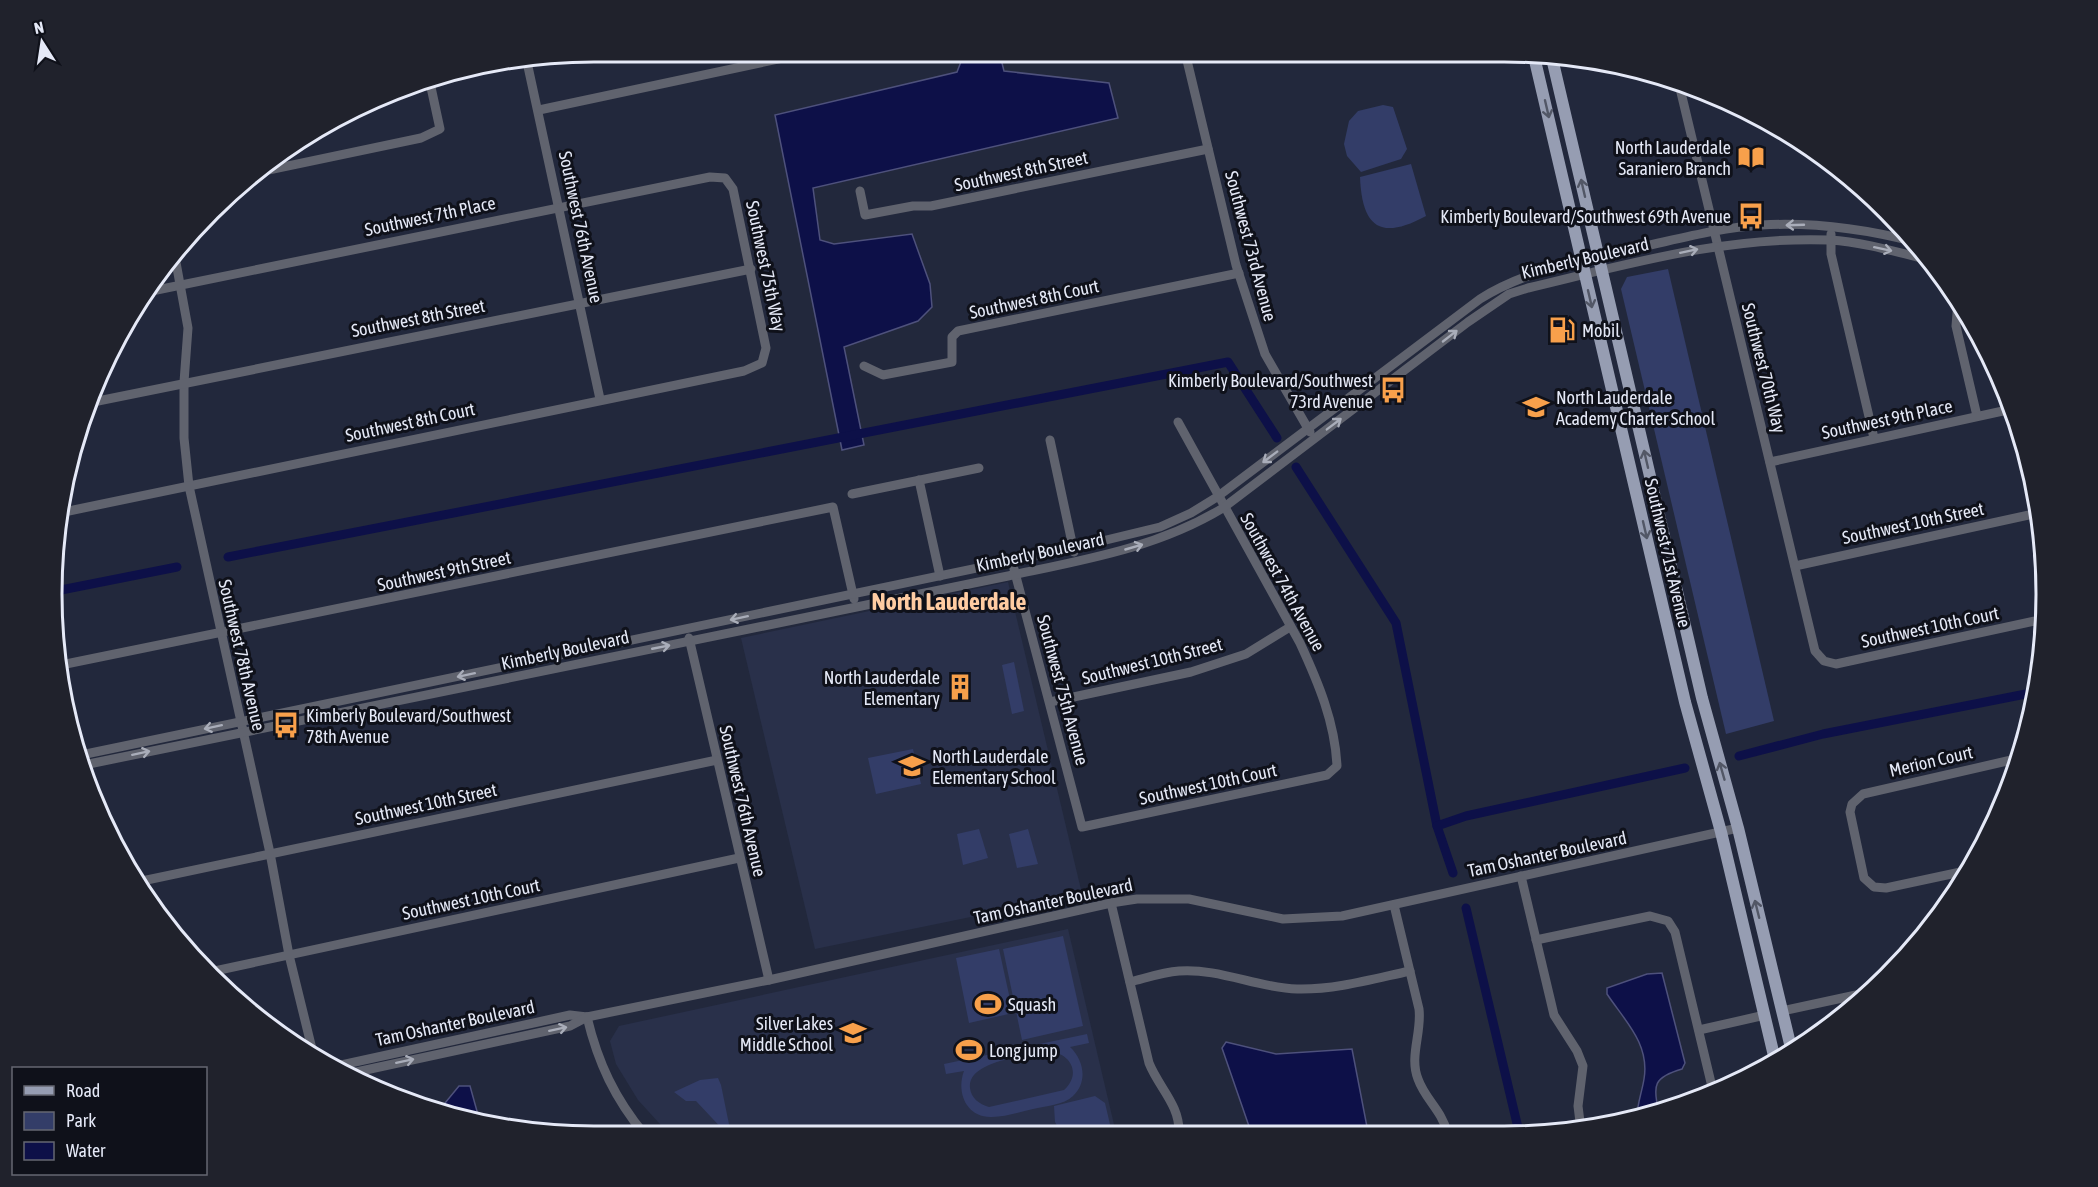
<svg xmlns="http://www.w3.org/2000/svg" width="2098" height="1187" font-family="'Asap Condensed',sans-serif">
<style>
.built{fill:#29304a}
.green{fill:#333d68;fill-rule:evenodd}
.water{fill:#0d1048;stroke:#4e517c;stroke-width:1.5}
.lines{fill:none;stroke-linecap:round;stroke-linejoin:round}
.canal{stroke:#0d1048;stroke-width:9}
.minor{stroke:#60636e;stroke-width:9}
.major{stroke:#969db2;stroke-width:12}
.oneway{stroke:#525766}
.oneway2{stroke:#a9adb9}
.labels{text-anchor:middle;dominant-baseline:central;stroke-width:6;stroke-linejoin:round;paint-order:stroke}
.poi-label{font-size:18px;fill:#e5e9f7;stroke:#0f111a;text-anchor:start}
.street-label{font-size:18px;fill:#e5e9f7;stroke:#0f111a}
.district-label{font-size:24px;font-weight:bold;fill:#ffcca2;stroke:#0f111a}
.rim{fill:none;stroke:#e5e9f7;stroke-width:3}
</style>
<rect width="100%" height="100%" fill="#22283c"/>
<g class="built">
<path d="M 1008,582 L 1082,894 L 815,949 L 741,638 Z"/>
<path d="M 1068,929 L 1116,1133 L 669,1134 L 638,1100 L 616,1064 L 610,1041 L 619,1026 Z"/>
</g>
<g class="green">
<path d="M 1383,105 L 1393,107 L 1407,149 L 1401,159 L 1361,172 L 1347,156 L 1344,144 L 1349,121 L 1358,111 Z"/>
<path d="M 1411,164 L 1426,216 C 1380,241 1362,227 1360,177 Z"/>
<path d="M 1668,269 L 1774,721 L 1726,734 L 1621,289 L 1627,277 Z"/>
<path d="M 1014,662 L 1024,711 L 1012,714 L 1002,665 Z"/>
<path d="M 913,749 L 921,784 L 876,794 L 868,758 Z"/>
<path d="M 979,829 L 988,858 L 963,865 L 957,834 Z"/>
<path d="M 1028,829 L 1038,864 L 1017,868 L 1009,834 Z"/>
<path d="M 1063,936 L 1083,1026 L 1022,1040 L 1003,949 Z"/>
<path d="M 999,949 L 1013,1013 L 969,1023 L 956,958 Z"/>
<path d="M 1087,1034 L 1089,1043 L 1070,1047 C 1084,1060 1088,1082 1073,1096 C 1064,1105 1045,1106 1033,1109 C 1020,1112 1005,1117 992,1117 C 966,1118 956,1092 964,1071 L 946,1074 L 944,1064 ZM 1046,1052 C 1069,1050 1083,1073 1064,1090 L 989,1107 C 979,1104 971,1098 970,1088 C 967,1061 1026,1056 1046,1052 Z"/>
<path d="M 718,1078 L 721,1085 L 731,1134 L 727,1134 L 696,1101 L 686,1101 L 674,1092 L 700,1080 Z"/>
<path d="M 1095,1096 L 1105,1103 L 1112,1133 L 1061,1133 L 1055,1122 L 1054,1106 Z"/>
</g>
<g class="water">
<path d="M 960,51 L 999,51 L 1004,71 L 1109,83 L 1118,118 L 813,188 L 820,240 L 834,244 L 912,234 L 930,284 L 932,307 L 918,321 L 844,347 L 864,445 L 842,450 L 775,115 L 957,72 L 962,59 Z"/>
<path d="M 1662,973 L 1685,1063 L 1682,1069 C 1654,1077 1652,1085 1659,1112 L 1637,1117 C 1637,1104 1642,1092 1644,1079 C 1650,1044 1625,1021 1607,994 L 1607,988 L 1647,974 Z"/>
<path d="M 1226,1042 L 1276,1054 L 1352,1049 L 1368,1132 L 1251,1132 L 1222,1048 Z"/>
<path d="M 459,1086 L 470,1086 L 480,1122 L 443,1113 L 445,1103 Z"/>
</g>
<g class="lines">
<g class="canal">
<path d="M 1296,467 L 1396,623 L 1437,826"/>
<path d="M 228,557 L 1228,362 L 1277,438"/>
<path d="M 56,591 L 177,567"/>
<path d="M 1739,756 L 1823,734 L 2036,692"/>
<path d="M 1453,873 L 1437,826 L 1466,816 L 1685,768"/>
<path d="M 1466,908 L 1519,1132"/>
</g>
<g class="minor">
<path d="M 1052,52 L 1052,53"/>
<path d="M 1185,52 L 1236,265 L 1265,354 L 1310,432"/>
<path d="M 527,62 L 600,399"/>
<path d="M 1678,80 L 1815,651 L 1824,661 L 1836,664 L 2044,619"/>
<path d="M 539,110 L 816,51"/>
<path d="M 254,173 L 421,138 L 440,129 L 429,78"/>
<path d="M 860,191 L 865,215 L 913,206 L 931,206 L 1208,149"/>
<path d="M 1831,234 L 1831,254 L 1874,438"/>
<path d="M 175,257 L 188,328 L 184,382 L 184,438 L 189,486 L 270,853 L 289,955 L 314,1057"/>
<path d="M 1958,300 L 1956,326 L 1977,416"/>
<path d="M 864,366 L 883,375 L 952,362 L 952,337 L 958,331 L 1239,273"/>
<path d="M 93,402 L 751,269"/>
<path d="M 1050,440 L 1074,552"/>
<path d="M 1770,462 L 2012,409"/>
<path d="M 919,480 L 940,576"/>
<path d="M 852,494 L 979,468"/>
<path d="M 64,512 L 744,371 L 762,363 L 766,348 L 733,189 L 725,178 L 710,177 L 142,293"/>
<path d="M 1795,566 L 2038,513"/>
<path d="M 1014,569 L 1082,827 L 1327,775 L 1337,766 C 1335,722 1318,682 1300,643 L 1178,422"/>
<path d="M 689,638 L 769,980"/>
<path d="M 61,665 L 833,507 L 854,599"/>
<path d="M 1050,702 L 1191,672 L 1246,654 L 1290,627"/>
<path d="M 81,755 L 1073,548 L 1160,527 L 1191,513 L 1217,497 L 1480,299 C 1523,272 1573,262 1622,251 C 1668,242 1715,228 1761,225 C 1814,222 1865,229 1915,242"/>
<path d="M 84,765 L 1008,576 C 1083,560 1157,548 1223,508 L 1468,322 L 1509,294 L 1528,288 C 1629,264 1725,236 1830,240 C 1864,242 1900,253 1933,261"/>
<path d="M 1970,870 L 1886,888 L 1874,887 L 1864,878 L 1850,812 L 1852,804 L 1863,794 L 2020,758"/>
<path d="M 1521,876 L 1554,1015 L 1577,1051 L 1583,1066 L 1578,1106 L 1581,1130"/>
<path d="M 142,881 L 717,760"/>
<path d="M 1111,903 L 1149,1063 C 1159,1088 1180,1105 1179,1133"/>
<path d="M 1394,905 L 1419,1009 C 1422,1032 1409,1057 1418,1079 C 1425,1099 1442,1111 1447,1132"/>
<path d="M 1536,940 L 1650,916 L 1668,921 L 1675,932 L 1713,1091"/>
<path d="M 210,972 L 739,858"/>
<path d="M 1130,982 C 1146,978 1163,972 1179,971 C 1219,968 1258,988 1297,989 C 1335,990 1373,979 1410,971"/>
<path d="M 1782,1011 L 1870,992"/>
<path d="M 587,1017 C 598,1063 615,1099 645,1135"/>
<path d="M 1699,1030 L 1765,1015"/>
<path d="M 332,1067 L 570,1015 L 587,1017"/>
<path d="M 347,1074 L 570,1026 L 587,1017 L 769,980 L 1111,903 L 1137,899 L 1189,899 L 1283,919 L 1342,916 L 1738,828"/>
</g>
<g class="major">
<path d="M 1533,52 L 1685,702 L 1721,832 L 1775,1060"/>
<path d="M 1551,54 L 1702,698 L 1738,828 L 1792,1052"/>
</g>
</g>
<defs><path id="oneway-shaft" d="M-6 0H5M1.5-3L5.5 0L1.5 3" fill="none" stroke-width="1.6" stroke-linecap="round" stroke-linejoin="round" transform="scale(1.5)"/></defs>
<g class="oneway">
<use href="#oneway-shaft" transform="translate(1547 109) rotate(77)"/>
<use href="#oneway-shaft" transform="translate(1583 188) rotate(-103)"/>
<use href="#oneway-shaft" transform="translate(1590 299) rotate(77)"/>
<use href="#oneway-shaft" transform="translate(1646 459) rotate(-103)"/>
<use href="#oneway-shaft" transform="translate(1645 530) rotate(77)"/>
<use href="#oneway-shaft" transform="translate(1722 771) rotate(-106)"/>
<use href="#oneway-shaft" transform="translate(1757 909) rotate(-104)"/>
</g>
<g class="oneway2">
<use href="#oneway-shaft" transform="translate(1795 225) rotate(178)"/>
<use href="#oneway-shaft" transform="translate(1883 249) rotate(12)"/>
<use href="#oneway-shaft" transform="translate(1689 251) rotate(-12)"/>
<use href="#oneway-shaft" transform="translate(1450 336) rotate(-38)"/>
<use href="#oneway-shaft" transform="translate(1334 424) rotate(-37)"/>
<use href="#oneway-shaft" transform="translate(1270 457) rotate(143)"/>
<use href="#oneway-shaft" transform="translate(1134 547) rotate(-16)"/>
<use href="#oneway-shaft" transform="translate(739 618) rotate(168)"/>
<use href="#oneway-shaft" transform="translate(661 647) rotate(-11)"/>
<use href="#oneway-shaft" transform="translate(466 675) rotate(168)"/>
<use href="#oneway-shaft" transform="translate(213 727) rotate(168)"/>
<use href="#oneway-shaft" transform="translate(141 753) rotate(-12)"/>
<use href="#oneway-shaft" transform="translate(558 1029) rotate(-12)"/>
<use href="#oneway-shaft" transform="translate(405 1061) rotate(-12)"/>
</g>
<defs>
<g id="library-bare" transform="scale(2.07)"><path d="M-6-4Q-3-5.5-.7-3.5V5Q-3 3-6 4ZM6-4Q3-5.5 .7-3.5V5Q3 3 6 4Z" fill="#f8a04b" stroke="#0f111a" stroke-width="2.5" paint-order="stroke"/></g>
<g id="bus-bare" transform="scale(2.07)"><path d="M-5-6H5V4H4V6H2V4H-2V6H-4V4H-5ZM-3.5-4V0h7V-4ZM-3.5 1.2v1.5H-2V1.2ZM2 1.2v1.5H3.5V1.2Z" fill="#f8a04b" stroke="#0f111a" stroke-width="2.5" paint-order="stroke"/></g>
<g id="fuel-bare" transform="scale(2.07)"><path d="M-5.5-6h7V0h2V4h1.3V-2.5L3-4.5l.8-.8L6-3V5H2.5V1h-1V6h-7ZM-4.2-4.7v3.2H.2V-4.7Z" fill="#f8a04b" stroke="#0f111a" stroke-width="2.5" paint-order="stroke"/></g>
<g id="school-bare" transform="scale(2.07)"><path d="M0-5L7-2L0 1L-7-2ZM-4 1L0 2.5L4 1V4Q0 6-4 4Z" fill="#f8a04b" stroke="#0f111a" stroke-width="2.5" paint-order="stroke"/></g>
<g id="building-bare" transform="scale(2.07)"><path d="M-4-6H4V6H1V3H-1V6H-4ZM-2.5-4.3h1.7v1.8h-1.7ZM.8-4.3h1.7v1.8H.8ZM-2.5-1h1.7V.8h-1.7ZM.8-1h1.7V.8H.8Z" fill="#f8a04b" stroke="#0f111a" stroke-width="2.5" paint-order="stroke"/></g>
<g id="stadium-bare" transform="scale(2.07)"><path d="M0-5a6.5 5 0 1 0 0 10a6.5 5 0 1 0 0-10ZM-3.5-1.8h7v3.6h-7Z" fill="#f8a04b" stroke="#0f111a" stroke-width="2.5" paint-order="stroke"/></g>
</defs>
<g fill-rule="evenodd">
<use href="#library-bare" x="1751" y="157"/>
<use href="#bus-bare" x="1751" y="216"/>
<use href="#fuel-bare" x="1562" y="330"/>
<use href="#bus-bare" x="1393" y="390"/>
<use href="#school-bare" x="1536" y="407"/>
<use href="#building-bare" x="960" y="687"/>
<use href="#bus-bare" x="286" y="725"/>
<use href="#school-bare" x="912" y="766"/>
<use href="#stadium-bare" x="988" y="1004"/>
<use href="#school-bare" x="853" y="1033"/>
<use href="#stadium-bare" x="969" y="1050"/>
</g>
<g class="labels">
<g class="poi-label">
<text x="1731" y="147" text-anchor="end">North Lauderdale<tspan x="1731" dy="21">Saraniero Branch</tspan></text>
<text x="1731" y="216" text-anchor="end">Kimberly Boulevard/Southwest 69th Avenue</text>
<text x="1582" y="330">Mobil</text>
<text x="1373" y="380" text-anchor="end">Kimberly Boulevard/Southwest<tspan x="1373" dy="21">73rd Avenue</tspan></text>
<text x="1556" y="397">North Lauderdale<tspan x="1556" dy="21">Academy Charter School</tspan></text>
<text x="940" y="677" text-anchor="end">North Lauderdale<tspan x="940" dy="21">Elementary</tspan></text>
<text x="306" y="715">Kimberly Boulevard/Southwest<tspan x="306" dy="21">78th Avenue</tspan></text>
<text x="932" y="756">North Lauderdale<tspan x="932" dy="21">Elementary School</tspan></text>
<text x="1008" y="1004">Squash</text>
<text x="833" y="1023" text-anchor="end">Silver Lakes<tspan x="833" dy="21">Middle School</tspan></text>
<text x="989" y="1050">Long jump</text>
</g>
<g class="street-label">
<text transform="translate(1021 171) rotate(-12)">Southwest 8th Street</text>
<text transform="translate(430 216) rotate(-12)">Southwest 7th Place</text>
<text transform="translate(581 227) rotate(78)">Southwest 76th Avenue</text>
<text transform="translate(1251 246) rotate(75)">Southwest 73rd Avenue</text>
<text transform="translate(1585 258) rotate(-13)">Kimberly Boulevard</text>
<text transform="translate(766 266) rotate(78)">Southwest 75th Way</text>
<text transform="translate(1034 299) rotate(-12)">Southwest 8th Court</text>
<text transform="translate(418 318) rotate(-11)">Southwest 8th Street</text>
<text transform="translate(1764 368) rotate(76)">Southwest 70th Way</text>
<text transform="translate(1887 419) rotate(-12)">Southwest 9th Place</text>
<text transform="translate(410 422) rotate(-12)">Southwest 8th Court</text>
<text transform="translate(1913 523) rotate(-12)">Southwest 10th Street</text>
<text transform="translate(1040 552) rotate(-12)">Kimberly Boulevard</text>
<text transform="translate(1668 553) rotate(77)">Southwest 71st Avenue</text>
<text transform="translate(444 571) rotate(-12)">Southwest 9th Street</text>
<text transform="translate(1283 582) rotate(61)">Southwest 74th Avenue</text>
<text transform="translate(1930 627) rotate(-12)">Southwest 10th Court</text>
<text transform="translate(565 650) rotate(-12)">Kimberly Boulevard</text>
<text transform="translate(242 655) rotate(77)">Southwest 78th Avenue</text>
<text transform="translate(1152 661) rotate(-14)">Southwest 10th Street</text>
<text transform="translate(1063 690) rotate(75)">Southwest 75th Avenue</text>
<text transform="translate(1931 761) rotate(-13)">Merion Court</text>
<text transform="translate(1208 784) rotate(-12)">Southwest 10th Court</text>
<text transform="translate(743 801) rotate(77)">Southwest 76th Avenue</text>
<text transform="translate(426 804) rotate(-12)">Southwest 10th Street</text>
<text transform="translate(1547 854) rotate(-12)">Tam Oshanter Boulevard</text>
<text transform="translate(471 899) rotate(-12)">Southwest 10th Court</text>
<text transform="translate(1053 901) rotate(-12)">Tam Oshanter Boulevard</text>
<text transform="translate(455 1023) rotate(-12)">Tam Oshanter Boulevard</text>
</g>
<g class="district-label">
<text x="949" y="601">North Lauderdale</text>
</g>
</g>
<path d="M0 0H2098V1187H0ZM594 62H1504A532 532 0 0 1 2036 594V594A532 532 0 0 1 1504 1126H594A532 532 0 0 1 62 594V594A532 532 0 0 1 594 62Z" fill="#20222c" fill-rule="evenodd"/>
<path class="rim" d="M594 62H1504A532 532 0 0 1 2036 594V594A532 532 0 0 1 1504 1126H594A532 532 0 0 1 62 594V594A532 532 0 0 1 594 62Z"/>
<rect x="12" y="1067" width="195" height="108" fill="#0f111a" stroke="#656772" stroke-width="1.5"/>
<rect x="24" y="1086" width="30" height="9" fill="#969db2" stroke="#656772" stroke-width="1.5"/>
<text x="66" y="1097" font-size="18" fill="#e5e9f7">Road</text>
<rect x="24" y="1112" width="30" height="18" fill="#333d68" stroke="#656772" stroke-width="1.5"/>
<text x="66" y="1127" font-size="18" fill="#e5e9f7">Park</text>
<rect x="24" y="1142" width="30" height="18" fill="#0d1048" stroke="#656772" stroke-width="1.5"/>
<text x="66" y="1157" font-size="18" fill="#e5e9f7">Water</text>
<g transform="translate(42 42) rotate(348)" stroke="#0f111a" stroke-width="4.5" paint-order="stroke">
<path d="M0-4.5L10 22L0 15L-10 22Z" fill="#e5e9f7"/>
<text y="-9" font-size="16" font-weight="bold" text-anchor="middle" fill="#e5e9f7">N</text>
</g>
</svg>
